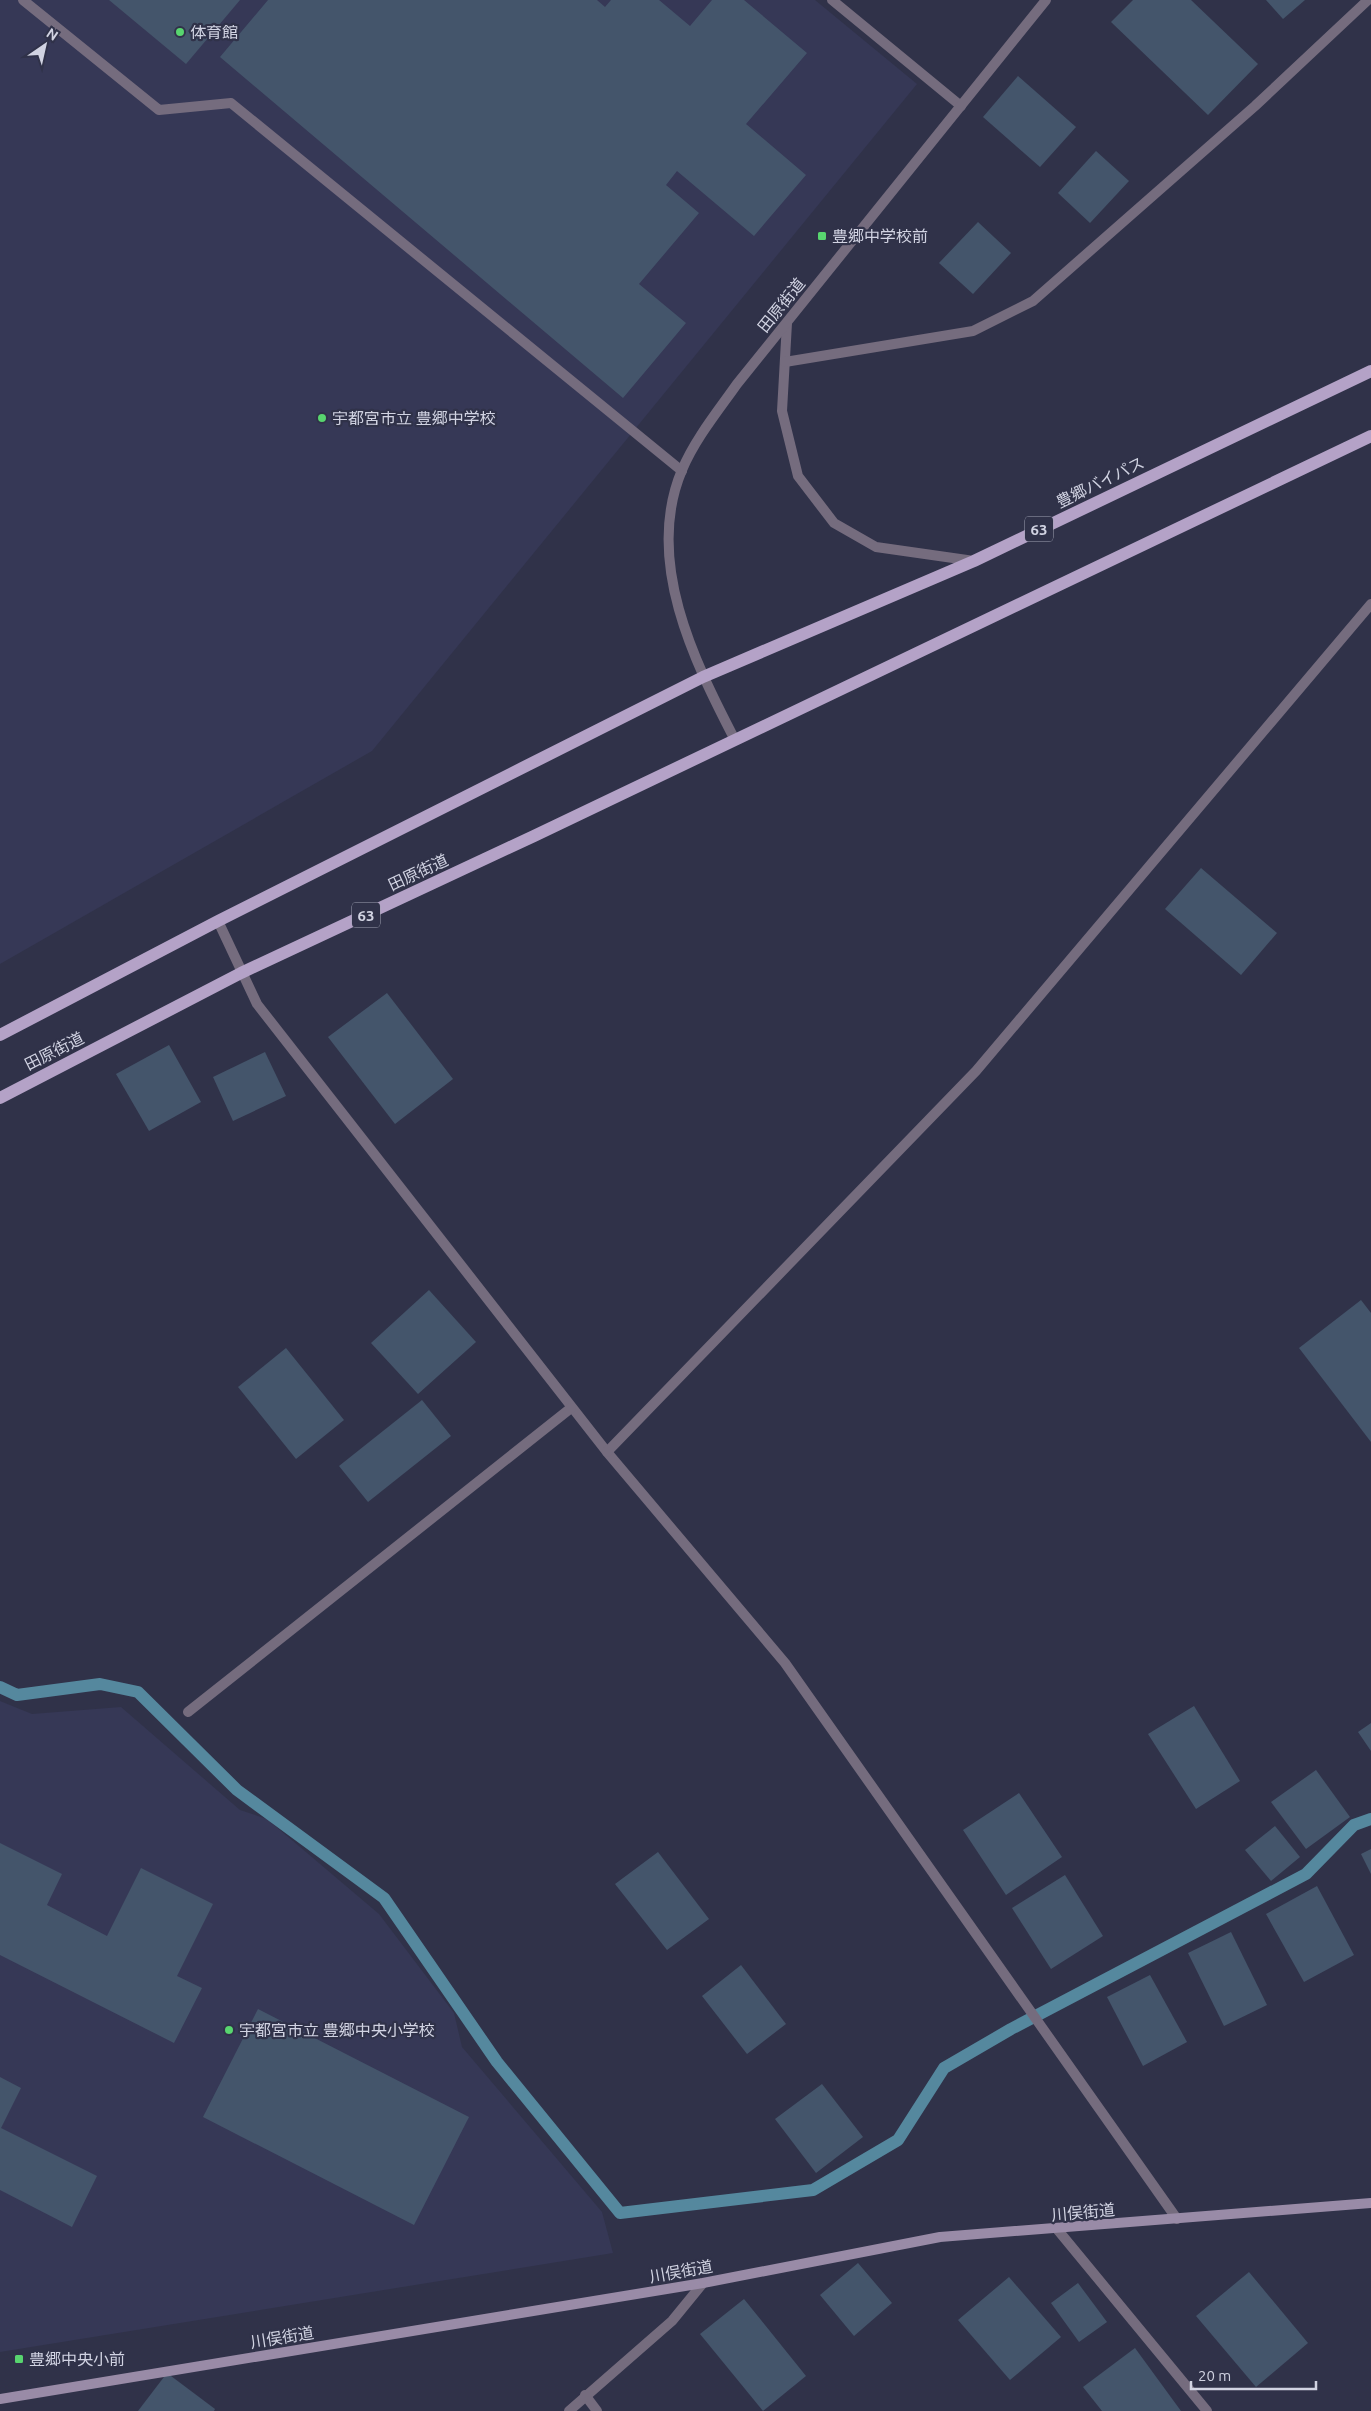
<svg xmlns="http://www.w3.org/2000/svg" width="1371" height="2411" font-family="Ubuntu,'Noto Sans JP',sans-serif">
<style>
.built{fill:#363856}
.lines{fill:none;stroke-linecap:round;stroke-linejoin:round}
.stream{stroke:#55889e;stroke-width:12}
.building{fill:#44556b}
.service{stroke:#756c7e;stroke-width:10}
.minor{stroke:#756c7e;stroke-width:10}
.tertiary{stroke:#756c7e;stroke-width:10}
.secondary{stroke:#998ba7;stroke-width:10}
.primary{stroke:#b4a2c7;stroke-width:12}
.poi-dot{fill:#58d56f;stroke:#303249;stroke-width:2}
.labels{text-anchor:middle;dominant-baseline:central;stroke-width:4.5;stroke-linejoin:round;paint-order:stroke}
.shield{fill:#303249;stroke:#a1a3b4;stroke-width:1}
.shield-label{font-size:15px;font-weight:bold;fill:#d1d3e2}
.poi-label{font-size:16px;fill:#d1d3e2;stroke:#303249;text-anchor:start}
.street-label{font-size:16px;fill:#d1d3e2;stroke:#303249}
</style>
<rect width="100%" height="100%" fill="#303249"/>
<g class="built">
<path d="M 0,0 L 815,0 L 917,84 L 372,751 L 0,964 Z"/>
<path d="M 0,1701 L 32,1714 L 121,1707 L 240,1810 L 267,1819 L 379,1914 L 454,2013 L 462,2047 L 602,2212 L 613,2253 L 0,2352 Z"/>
</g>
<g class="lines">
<path class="stream" d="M 0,1687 L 17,1695 L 100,1684 L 138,1692 L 237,1790 L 384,1898 L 497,2062 L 620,2213 L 813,2190 L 898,2140 L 944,2068 L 1011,2029 L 1306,1874 L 1354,1825 L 1371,1819"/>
</g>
<g class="building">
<path d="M 109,0 L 240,0 L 186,64 Z"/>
<path d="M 268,0 L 597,0 L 605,7 L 611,0 L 659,0 L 690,26 L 712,0 L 744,0 L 807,53 L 746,124 L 806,175 L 754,236 L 677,171 L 666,185 L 699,213 L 639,284 L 686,323 L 623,398 L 220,57 Z"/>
<path d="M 1133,0 L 1191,0 L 1258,64 L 1208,115 L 1111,22 Z"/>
<path d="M 1266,0 L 1305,0 L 1283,19 Z"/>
<path d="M 1018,76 L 1076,127 L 1040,167 L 983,117 Z"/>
<path d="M 1096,151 L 1129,181 L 1090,223 L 1058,193 Z"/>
<path d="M 978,222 L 1011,253 L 973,294 L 939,263 Z"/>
<path d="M 1201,868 L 1277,933 L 1241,975 L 1165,909 Z"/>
<path d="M 387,993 L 453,1079 L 395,1124 L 328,1037 Z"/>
<path d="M 169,1045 L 201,1102 L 149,1131 L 116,1074 Z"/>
<path d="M 265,1052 L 286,1096 L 233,1121 L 213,1077 Z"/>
<path d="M 429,1290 L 476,1342 L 418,1394 L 371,1343 Z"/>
<path d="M 1361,1300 L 1371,1313 L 1371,1442 L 1299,1348 Z"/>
<path d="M 286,1348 L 344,1420 L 296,1459 L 238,1387 Z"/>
<path d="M 422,1400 L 451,1436 L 368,1502 L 339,1466 Z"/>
<path d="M 1194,1706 L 1240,1781 L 1196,1809 L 1148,1734 Z"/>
<path d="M 1371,1723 L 1371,1751 L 1358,1732 Z"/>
<path d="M 1316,1770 L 1350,1817 L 1306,1849 L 1271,1802 Z"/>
<path d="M 1019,1793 L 1062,1857 L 1006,1895 L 963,1830 Z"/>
<path d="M 1275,1826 L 1300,1857 L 1271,1881 L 1245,1850 Z"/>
<path d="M 0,1843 L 62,1874 L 47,1905 L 107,1936 L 141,1868 L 213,1904 L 177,1976 L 202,1988 L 174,2043 L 0,1955 Z"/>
<path d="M 1371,1849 L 1371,1874 L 1361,1854 Z"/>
<path d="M 658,1852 L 709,1919 L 667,1950 L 615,1884 Z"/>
<path d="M 1065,1875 L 1103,1936 L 1051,1969 L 1012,1908 Z"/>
<path d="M 1317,1886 L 1354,1955 L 1304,1982 L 1266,1914 Z"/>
<path d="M 1231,1932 L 1267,2005 L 1224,2026 L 1188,1953 Z"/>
<path d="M 741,1965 L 786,2024 L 747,2054 L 702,1996 Z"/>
<path d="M 1150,1975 L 1187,2042 L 1143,2066 L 1107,1997 Z"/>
<path d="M 258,2009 L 469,2117 L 414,2225 L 203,2117 Z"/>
<path d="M 0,2077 L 21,2088 L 1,2128 L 97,2176 L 72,2227 L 0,2190 Z"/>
<path d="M 822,2084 L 863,2137 L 816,2173 L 775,2119 Z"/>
<path d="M 858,2263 L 892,2303 L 854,2336 L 820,2295 Z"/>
<path d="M 1249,2272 L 1308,2343 L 1256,2387 L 1196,2316 Z"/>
<path d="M 1009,2277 L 1061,2337 L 1010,2380 L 958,2320 Z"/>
<path d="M 1078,2283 L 1107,2322 L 1079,2342 L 1051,2303 Z"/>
<path d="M 744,2299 L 806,2376 L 763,2411 L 700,2334 Z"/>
<path d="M 1135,2348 L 1181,2411 L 1102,2411 L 1083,2387 Z"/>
<path d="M 167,2373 L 215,2409 L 214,2411 L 138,2411 Z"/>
</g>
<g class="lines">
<path class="service" d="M 23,0 L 159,110 L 231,103 L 682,471"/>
<g class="minor">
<path d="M 832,0 L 961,106"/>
<path d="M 787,323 L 782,411 L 798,476 L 834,523 L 876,547 L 974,561"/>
<path d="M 785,362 L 973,331 L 1033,301 L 1255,106 L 1368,0"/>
<path d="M 218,921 L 257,1004 L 607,1452 L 785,1663 L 1177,2219"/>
<path d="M 607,1452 L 976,1071 L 1371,604"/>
<path d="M 188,1712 L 571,1408"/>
<path d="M 1057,2229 L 1207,2411"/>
<path d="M 585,2395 L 597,2411"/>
<path d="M 569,2411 L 672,2321 L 703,2283"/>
</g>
<path class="tertiary" d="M 735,740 C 694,661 644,560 682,470 C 695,439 718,411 737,384 L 1046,0"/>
<path class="secondary" d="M 0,2399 L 703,2283 L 940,2237 L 1371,2203"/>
<g class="primary">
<path d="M 0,1035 L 218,921 L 703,677 L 974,561 L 1371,371"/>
<path d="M 0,1098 L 241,973 L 534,836 L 1371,436"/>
</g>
</g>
<g class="poi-dot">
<circle cx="180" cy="32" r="5"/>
<rect x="817" y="231" width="10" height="10" rx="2.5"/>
<circle cx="322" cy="418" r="5"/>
<circle cx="229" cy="2030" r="5"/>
<rect x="14" y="2354" width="10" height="10" rx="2.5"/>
</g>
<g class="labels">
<g class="shield">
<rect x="1025" y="516.5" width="28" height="25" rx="4"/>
<rect x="352" y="902.5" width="28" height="25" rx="4"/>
</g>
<g class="shield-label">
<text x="1039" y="529">63</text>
<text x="366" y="915">63</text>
</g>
<g class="poi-label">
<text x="190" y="32">体育館</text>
<text x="832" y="236">豊郷中学校前</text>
<text x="332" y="418">宇都宮市立 豊郷中学校</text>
<text x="239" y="2030">宇都宮市立 豊郷中央小学校</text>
<text x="29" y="2359">豊郷中央小前</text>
</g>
<g class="street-label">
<text transform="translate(781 305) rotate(-51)">田原街道</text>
<text transform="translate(1100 482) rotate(-26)">豊郷バイパス</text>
<text transform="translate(418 872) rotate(-25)">田原街道</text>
<text transform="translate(54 1051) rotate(-27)">田原街道</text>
<text transform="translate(1083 2212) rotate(-5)">川俣街道</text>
<text transform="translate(681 2271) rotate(-10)">川俣街道</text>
<text transform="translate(282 2337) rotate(-9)">川俣街道</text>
</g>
</g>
<g transform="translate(45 45) rotate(34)" stroke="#303249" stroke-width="4" paint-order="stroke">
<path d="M0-4L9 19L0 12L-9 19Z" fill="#d1d3e2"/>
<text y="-8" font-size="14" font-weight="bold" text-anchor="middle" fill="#d1d3e2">N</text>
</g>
<path d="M1191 2381v8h125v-8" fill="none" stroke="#d1d3e2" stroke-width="2.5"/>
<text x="1198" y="2381" font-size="15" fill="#d1d3e2" stroke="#303249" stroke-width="4" paint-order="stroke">20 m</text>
</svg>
